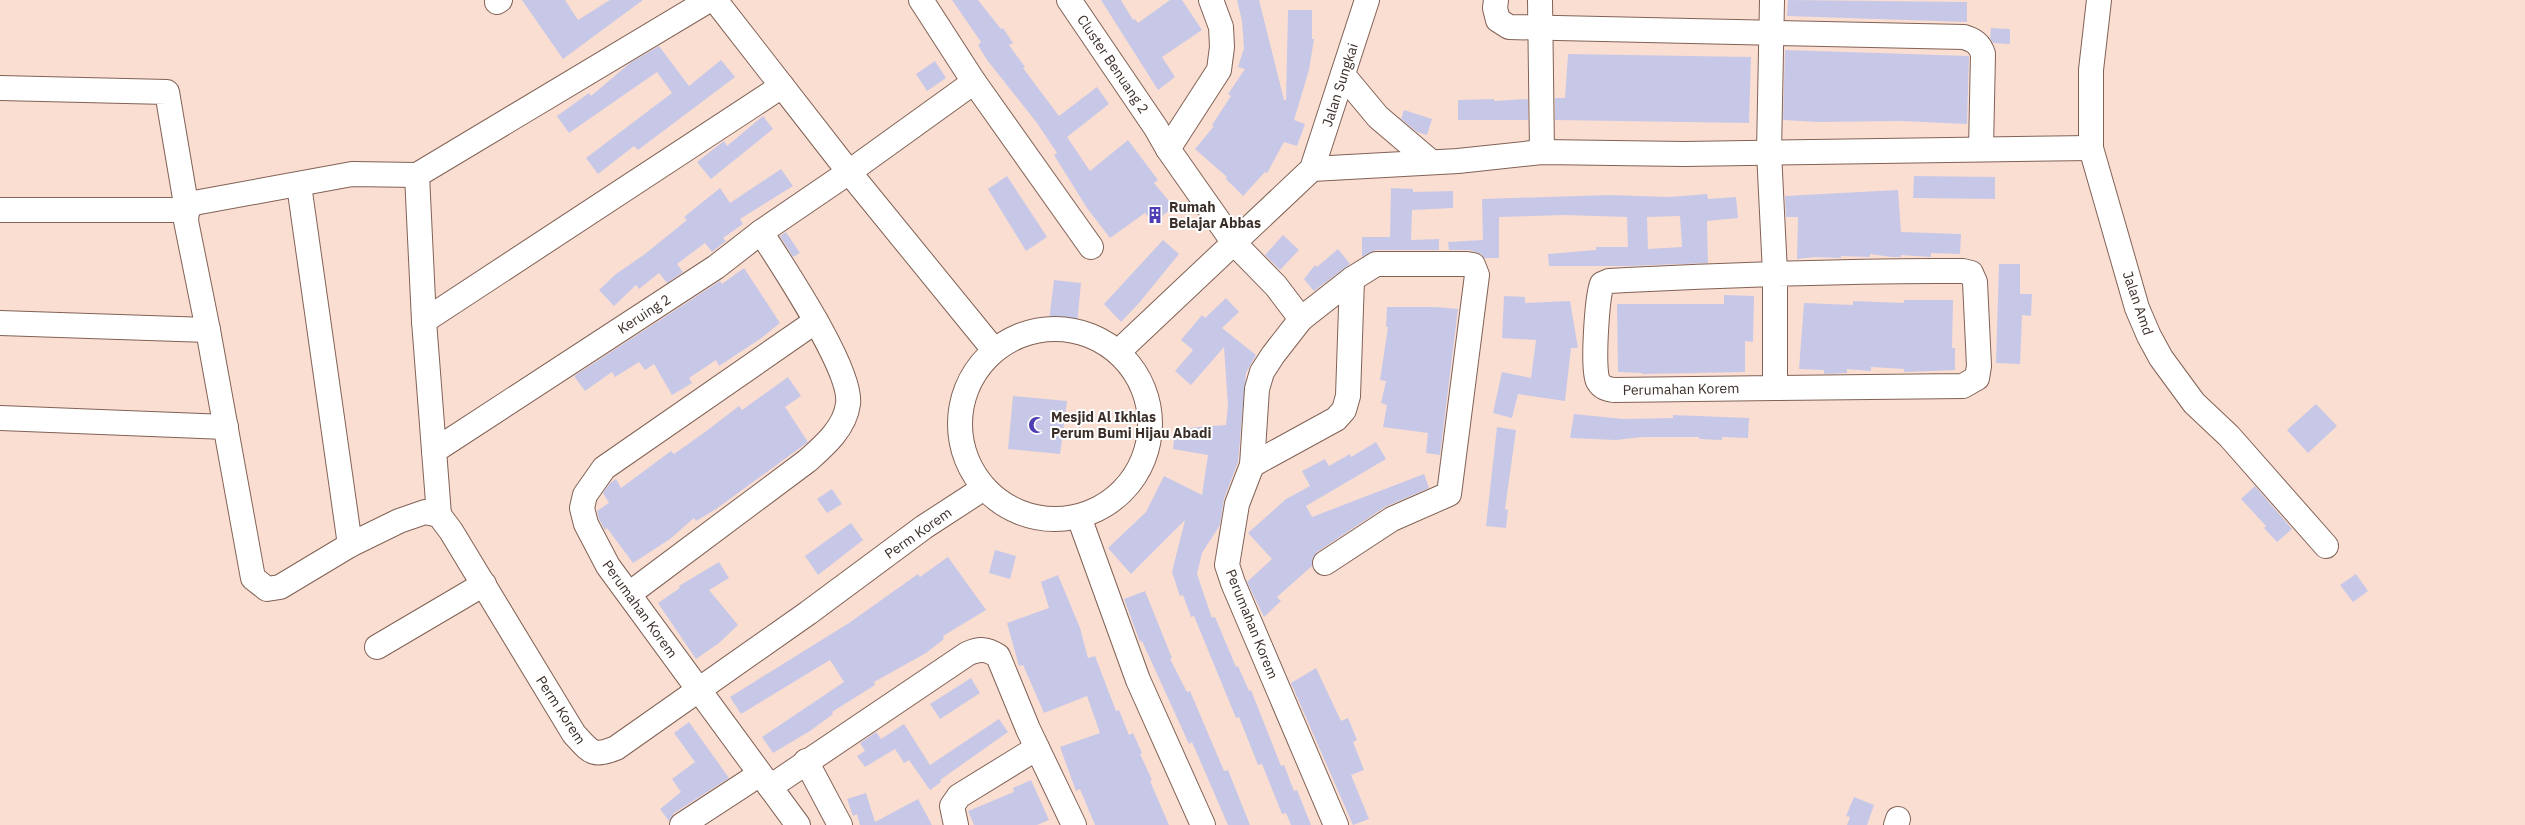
<svg xmlns="http://www.w3.org/2000/svg" width="2525" height="825" font-family="'IBM Plex Sans',sans-serif">
<style>
.building{fill:#c7c8e8;fill-rule:evenodd}
.lines{fill:none;stroke-linecap:round;stroke-linejoin:round}
.minor-casing{stroke:#816255;stroke-width:26}
.minor{stroke:#fff;stroke-width:24}
.labels{text-anchor:middle;dominant-baseline:central;stroke-width:4;stroke-linejoin:round;paint-order:stroke}
.street-label{font-size:14px;fill:#3b2e28;stroke:#fff}
.poi-label{font-size:14px;font-weight:bold;fill:#3b2e28;stroke:#fff;text-anchor:start}
</style>
<rect width="100%" height="100%" fill="#faded2"/>
<g class="building">
<path d="M 522,0 L 565,0 L 578,20 L 610,0 L 643,0 L 563,59 Z"/>
<path d="M 952,0 L 978,0 L 1001,29 L 1003,28 L 1013,43 L 1009,45 L 1025,67 L 1023,68 L 1059,116 L 1097,87 L 1109,104 L 1067,137 L 1090,171 L 1128,140 L 1158,180 L 1154,183 L 1174,207 L 1153,223 L 1145,213 L 1110,238 L 1087,208 L 1054,155 L 1057,153 L 1037,123 L 987,60 L 978,45 L 981,42 Z"/>
<path d="M 1101,0 L 1121,0 L 1133,20 L 1135,19 L 1138,23 L 1170,0 L 1182,0 L 1202,30 L 1162,57 L 1175,77 L 1158,90 Z"/>
<path d="M 1237,0 L 1259,0 L 1284,100 L 1286,100 L 1288,10 L 1312,10 L 1312,39 L 1314,39 L 1309,70 L 1294,120 L 1305,124 L 1297,146 L 1284,142 L 1267,173 L 1265,172 L 1243,196 L 1226,179 L 1227,177 L 1195,149 L 1214,126 L 1212,125 L 1231,96 L 1228,94 L 1245,69 L 1238,67 L 1244,48 L 1242,21 Z"/>
<path d="M 1788,0 L 1967,2 L 1967,22 L 1787,16 Z"/>
<path d="M 1991,28 L 2010,29 L 2010,44 L 1993,43 L 1990,38 Z"/>
<path d="M 659,46 L 689,86 L 721,60 L 735,77 L 638,150 L 634,146 L 598,174 L 586,158 L 672,93 L 657,72 L 569,133 L 557,116 L 589,93 L 591,96 L 630,63 Z"/>
<path d="M 1785,50 L 1969,56 L 1967,124 L 1901,121 L 1818,122 L 1783,120 Z"/>
<path d="M 1568,54 L 1751,57 L 1749,123 L 1555,120 L 1555,98 L 1565,98 Z"/>
<path d="M 935,61 L 946,78 L 927,91 L 916,74 Z"/>
<path d="M 1494,99 L 1494,101 L 1528,99 L 1528,120 L 1458,120 L 1458,100 Z"/>
<path d="M 1404,110 L 1432,119 L 1427,135 L 1417,132 L 1401,119 Z"/>
<path d="M 763,116 L 773,129 L 711,179 L 697,162 L 724,141 L 727,146 Z"/>
<path d="M 781,169 L 793,186 L 740,219 L 743,224 L 723,238 L 726,241 L 712,252 L 705,243 L 677,264 L 683,272 L 667,283 L 659,273 L 639,289 L 636,285 L 614,306 L 599,290 L 616,274 L 645,254 L 687,220 L 684,217 L 720,188 L 730,203 Z"/>
<path d="M 1007,176 L 1047,237 L 1026,251 L 988,189 Z"/>
<path d="M 1914,176 L 1995,177 L 1995,199 L 1913,198 Z"/>
<path d="M 1391,188 L 1413,189 L 1413,192 L 1453,191 L 1453,208 L 1412,210 L 1411,240 L 1439,239 L 1439,250 L 1376,250 L 1362,257 L 1362,237 L 1390,237 Z"/>
<path d="M 1898,190 L 1901,232 L 1961,234 L 1960,254 L 1931,253 L 1931,257 L 1901,255 L 1901,257 L 1892,257 L 1870,254 L 1870,257 L 1841,256 L 1841,258 L 1815,257 L 1797,259 L 1798,217 L 1786,217 L 1785,196 Z"/>
<path d="M 1707,194 L 1708,199 L 1736,197 L 1738,218 L 1707,221 L 1708,263 L 1628,266 L 1549,266 L 1548,254 L 1596,250 L 1596,247 L 1628,247 L 1627,217 L 1566,215 L 1499,217 L 1499,258 L 1484,258 L 1481,254 L 1469,250 L 1449,250 L 1448,242 L 1483,240 L 1482,199 L 1609,195 L 1669,197 ZM 1680,216 L 1682,247 L 1648,249 L 1647,217 Z"/>
<path d="M 786,232 L 800,253 L 793,257 L 780,236 Z"/>
<path d="M 1283,235 L 1299,250 L 1280,270 L 1265,255 Z"/>
<path d="M 1163,240 L 1179,254 L 1139,303 L 1121,322 L 1104,304 Z"/>
<path d="M 1338,249 L 1350,264 L 1314,291 L 1304,279 L 1315,265 L 1317,267 Z"/>
<path d="M 1999,264 L 2020,264 L 2020,294 L 2032,294 L 2031,316 L 2022,315 L 2020,364 L 1996,363 Z"/>
<path d="M 744,268 L 780,323 L 760,339 L 719,366 L 716,360 L 689,378 L 692,383 L 672,395 L 654,364 L 645,370 L 639,362 L 615,377 L 612,372 L 585,391 L 574,376 L 720,281 L 722,284 Z"/>
<path d="M 1054,280 L 1081,283 L 1077,324 L 1049,321 Z"/>
<path d="M 1724,295 L 1754,296 L 1753,342 L 1745,341 L 1745,372 L 1642,374 L 1642,373 L 1618,372 L 1617,304 L 1724,304 Z"/>
<path d="M 1504,296 L 1525,297 L 1525,303 L 1570,301 L 1578,348 L 1571,348 L 1565,401 L 1518,394 L 1512,418 L 1493,413 L 1502,372 L 1531,378 L 1536,340 L 1502,338 Z"/>
<path d="M 1226,298 L 1239,312 L 1222,328 L 1256,355 L 1246,373 L 1238,462 L 1224,499 L 1220,525 L 1202,553 L 1197,574 L 1212,618 L 1215,617 L 1236,667 L 1238,666 L 1249,691 L 1251,690 L 1281,766 L 1284,765 L 1294,791 L 1297,790 L 1311,825 L 1291,825 L 1286,813 L 1282,814 L 1262,764 L 1258,765 L 1239,717 L 1236,718 L 1194,616 L 1191,617 L 1183,595 L 1180,596 L 1172,572 L 1185,520 L 1131,574 L 1108,548 L 1146,512 L 1164,476 L 1202,495 L 1208,455 L 1173,449 L 1175,429 L 1226,425 L 1228,406 L 1224,347 L 1191,385 L 1175,371 L 1193,350 L 1181,340 L 1202,315 L 1205,318 Z"/>
<path d="M 1904,300 L 1953,300 L 1952,348 L 1955,348 L 1955,370 L 1904,372 L 1904,369 L 1871,367 L 1871,371 L 1847,369 L 1847,373 L 1824,374 L 1824,370 L 1799,369 L 1804,303 L 1853,305 L 1853,301 L 1904,303 Z"/>
<path d="M 1387,307 L 1436,307 L 1458,309 L 1440,455 L 1426,453 L 1428,433 L 1383,427 L 1387,405 L 1381,403 L 1386,381 L 1380,380 L 1388,327 L 1386,327 Z"/>
<path d="M 788,377 L 801,396 L 785,407 L 808,442 L 716,509 L 696,521 L 694,518 L 670,539 L 633,563 L 607,528 L 605,530 L 599,519 L 597,511 L 609,503 L 603,493 L 610,483 L 616,479 L 621,488 L 671,451 L 674,454 L 705,432 L 739,406 L 742,410 Z"/>
<path d="M 1013,396 L 1067,401 L 1060,454 L 1008,449 Z"/>
<path d="M 2316,404 L 2337,426 L 2308,453 L 2287,430 Z"/>
<path d="M 1574,414 L 1623,419 L 1673,418 L 1673,415 L 1749,418 L 1748,438 L 1722,437 L 1722,440 L 1699,439 L 1699,437 L 1642,437 L 1616,440 L 1570,438 Z"/>
<path d="M 1497,427 L 1516,430 L 1505,509 L 1508,510 L 1506,528 L 1486,526 Z"/>
<path d="M 1376,442 L 1386,459 L 1306,506 L 1312,517 L 1424,474 L 1429,488 L 1385,507 L 1317,552 L 1313,557 L 1312,566 L 1277,597 L 1281,601 L 1264,617 L 1247,582 L 1272,559 L 1248,533 L 1286,499 L 1310,486 L 1302,471 L 1325,459 L 1329,466 L 1350,454 L 1351,457 Z"/>
<path d="M 2255,486 L 2292,529 L 2277,542 L 2264,528 L 2266,526 L 2241,499 Z"/>
<path d="M 832,489 L 842,504 L 827,513 L 817,499 Z"/>
<path d="M 851,523 L 863,540 L 818,575 L 805,556 Z"/>
<path d="M 995,550 L 1016,556 L 1010,579 L 989,573 Z"/>
<path d="M 948,557 L 986,610 L 943,636 L 944,639 L 926,653 L 874,682 L 875,685 L 832,712 L 833,714 L 810,731 L 773,753 L 762,737 L 844,682 L 830,660 L 741,714 L 730,697 L 849,623 L 918,574 L 920,577 Z"/>
<path d="M 719,562 L 729,578 L 709,590 L 738,625 L 719,643 L 696,659 L 658,603 L 680,588 L 679,586 Z"/>
<path d="M 2356,574 L 2368,591 L 2353,602 L 2340,585 Z"/>
<path d="M 1058,575 L 1080,628 L 1088,658 L 1095,656 L 1116,711 L 1119,710 L 1129,735 L 1133,733 L 1142,753 L 1140,754 L 1152,780 L 1150,781 L 1169,825 L 1095,825 L 1080,789 L 1076,791 L 1060,747 L 1100,733 L 1087,696 L 1044,713 L 1023,665 L 1019,666 L 1007,623 L 1049,608 L 1041,582 Z"/>
<path d="M 1145,591 L 1172,658 L 1170,659 L 1187,692 L 1190,691 L 1224,771 L 1228,770 L 1250,825 L 1228,825 L 1192,742 L 1189,744 L 1142,641 L 1140,642 L 1124,599 Z"/>
<path d="M 1316,668 L 1341,721 L 1348,718 L 1357,740 L 1353,742 L 1364,770 L 1351,775 L 1369,819 L 1353,825 L 1291,683 Z"/>
<path d="M 971,678 L 980,693 L 940,719 L 930,704 Z"/>
<path d="M 999,719 L 1008,732 L 940,780 L 941,782 L 930,790 L 909,760 L 904,763 L 895,749 L 865,767 L 857,756 L 865,751 L 860,743 L 876,732 L 881,739 L 904,724 L 930,765 Z"/>
<path d="M 689,722 L 729,778 L 674,813 L 669,821 L 660,809 L 681,792 L 672,779 L 695,762 L 674,733 Z"/>
<path d="M 1031,780 L 1049,820 L 1037,825 L 974,825 L 968,811 L 1014,792 L 1013,788 Z"/>
<path d="M 866,793 L 875,822 L 918,799 L 932,825 L 860,825 L 857,814 L 853,816 L 847,799 Z"/>
<path d="M 1854,797 L 1874,805 L 1867,825 L 1847,825 L 1850,817 L 1846,816 Z"/>
</g>
<g class="lines">
<g class="minor-casing">
<g id="minor">
<path d="M 921,0 L 974,82"/>
<path d="M 1069,0 L 1156,128 L 1168,149 L 1234,243 L 1276,286 L 1301,319 L 1273,355 L 1262,372 L 1257,389 L 1252,465 L 1237,504 L 1227,565 L 1233,583 L 1336,825"/>
<path d="M 1496,0 L 1495,8 L 1498,20 L 1509,27 L 1964,37 C 1974,40 1980,44 1983,54 L 1981,149"/>
<path d="M 1540,0 L 1542,152"/>
<path d="M 1772,0 L 1769,152 L 1775,273 L 1775,388 L 1614,390 C 1607,389 1602,388 1598,381 C 1592,371 1597,297 1602,284 L 1609,281 C 1727,275 1845,270 1963,271 L 1971,273 L 1975,282 L 1979,366 L 1977,378 L 1963,386 L 1775,388"/>
<path d="M 2099,0 L 2091,70 L 2091,148 L 2137,308 L 2149,336 L 2161,358 L 2194,403 L 2229,436 L 2326,546"/>
<path d="M 497,2 L 500,0"/>
<path d="M 1343,75 L 1378,117 L 1431,162"/>
<path d="M 0,88 L 167,92 L 187,210 L 186,221 L 208,330 L 253,578 L 267,589 L 280,587 L 350,545 L 399,521 L 425,512 L 439,515 L 451,531 L 574,734 C 590,751 592,758 616,748 L 808,613 L 924,527 L 984,488"/>
<path d="M 1168,149 L 1219,70 L 1222,47 L 1221,27 L 1211,0"/>
<path d="M 1312,169 L 1458,161 L 1542,152 L 1684,154 L 2091,148"/>
<path d="M 417,175 L 424,321 L 439,515"/>
<path d="M 299,185 L 350,545"/>
<path d="M 0,210 L 187,210 L 194,203 L 352,174 L 417,175 L 709,0"/>
<path d="M 1301,319 L 1352,279 L 1376,264 L 1467,264 L 1473,265 L 1477,275 L 1449,494 L 1392,519 L 1325,563"/>
<path d="M 424,321 L 782,86"/>
<path d="M 816,321 L 604,468 L 585,495 L 582,508 L 586,524 L 608,566 L 770,787 L 967,654 C 980,648 987,649 998,656 L 1028,729 L 1074,825"/>
<path d="M 0,323 L 208,330"/>
<circle cx="1055" cy="424" r="95"/>
<path d="M 994,350 L 849,172 L 974,82 L 1091,247"/>
<path d="M 1118,352 L 1312,169 L 1367,0"/>
<path d="M 0,418 L 226,427"/>
<path d="M 434,451 L 716,267 L 761,232 L 849,172 L 715,0"/>
<path d="M 1252,465 L 1336,419 L 1344,410 L 1348,396 L 1352,279"/>
<path d="M 1079,517 L 1138,680 L 1203,825"/>
<path d="M 629,594 L 807,461 C 824,446 845,428 848,404 C 853,370 781,264 761,232"/>
<path d="M 377,647 L 484,584"/>
<path d="M 806,761 L 840,825"/>
<path d="M 770,787 L 798,825"/>
<path d="M 682,825 L 760,774"/>
<path d="M 956,825 L 952,806 L 959,796 L 1037,748"/>
<path d="M 1896,825 L 1898,819"/>
</g>
</g>
<use href="#minor" class="minor"/>
</g>
<defs>
<g id="building-bare" transform="scale(1.35)"><path d="M-4-6H4V6H1V3H-1V6H-4ZM-2.5-4.3h1.7v1.8h-1.7ZM.8-4.3h1.7v1.8H.8ZM-2.5-1h1.7V.8h-1.7ZM.8-1h1.7V.8H.8Z" fill="#4f3db4" stroke="#fff" stroke-width="2.5" paint-order="stroke"/></g>
<g id="mosque-bare" transform="scale(1.35)"><path d="M3.5-4.9A6 6 0 1 0 3.5 4.9A5 5 0 1 1 3.5-4.9Z" fill="#4f3db4" stroke="#fff" stroke-width="2.5" paint-order="stroke"/></g>
</defs>
<g fill-rule="evenodd">
<use href="#building-bare" x="1155" y="215"/>
<use href="#mosque-bare" x="1037" y="425"/>
</g>
<g class="labels">
<g class="street-label">
<text transform="translate(1113 64) rotate(56)">Cluster Benuang 2</text>
<text transform="translate(1340 85) rotate(-72)">Jalan Sungkai</text>
<text transform="translate(2138 303) rotate(71)">Jalan Amd</text>
<text transform="translate(644 314) rotate(-33)">Keruing 2</text>
<text transform="translate(1681 389) rotate(-1)">Perumahan Korem</text>
<text transform="translate(918 533) rotate(-35)">Perm Korem</text>
<text transform="translate(640 609) rotate(54)">Perumahan Korem</text>
<text transform="translate(1252 624) rotate(68)">Perumahan Korem</text>
<text transform="translate(561 710) rotate(57)">Perm Korem</text>
</g>
<g class="poi-label">
<text x="1169" y="207">Rumah<tspan x="1169" dy="16">Belajar Abbas</tspan></text>
<text x="1051" y="417">Mesjid Al Ikhlas<tspan x="1051" dy="16">Perum Bumi Hijau Abadi</tspan></text>
</g>
</g>
</svg>
